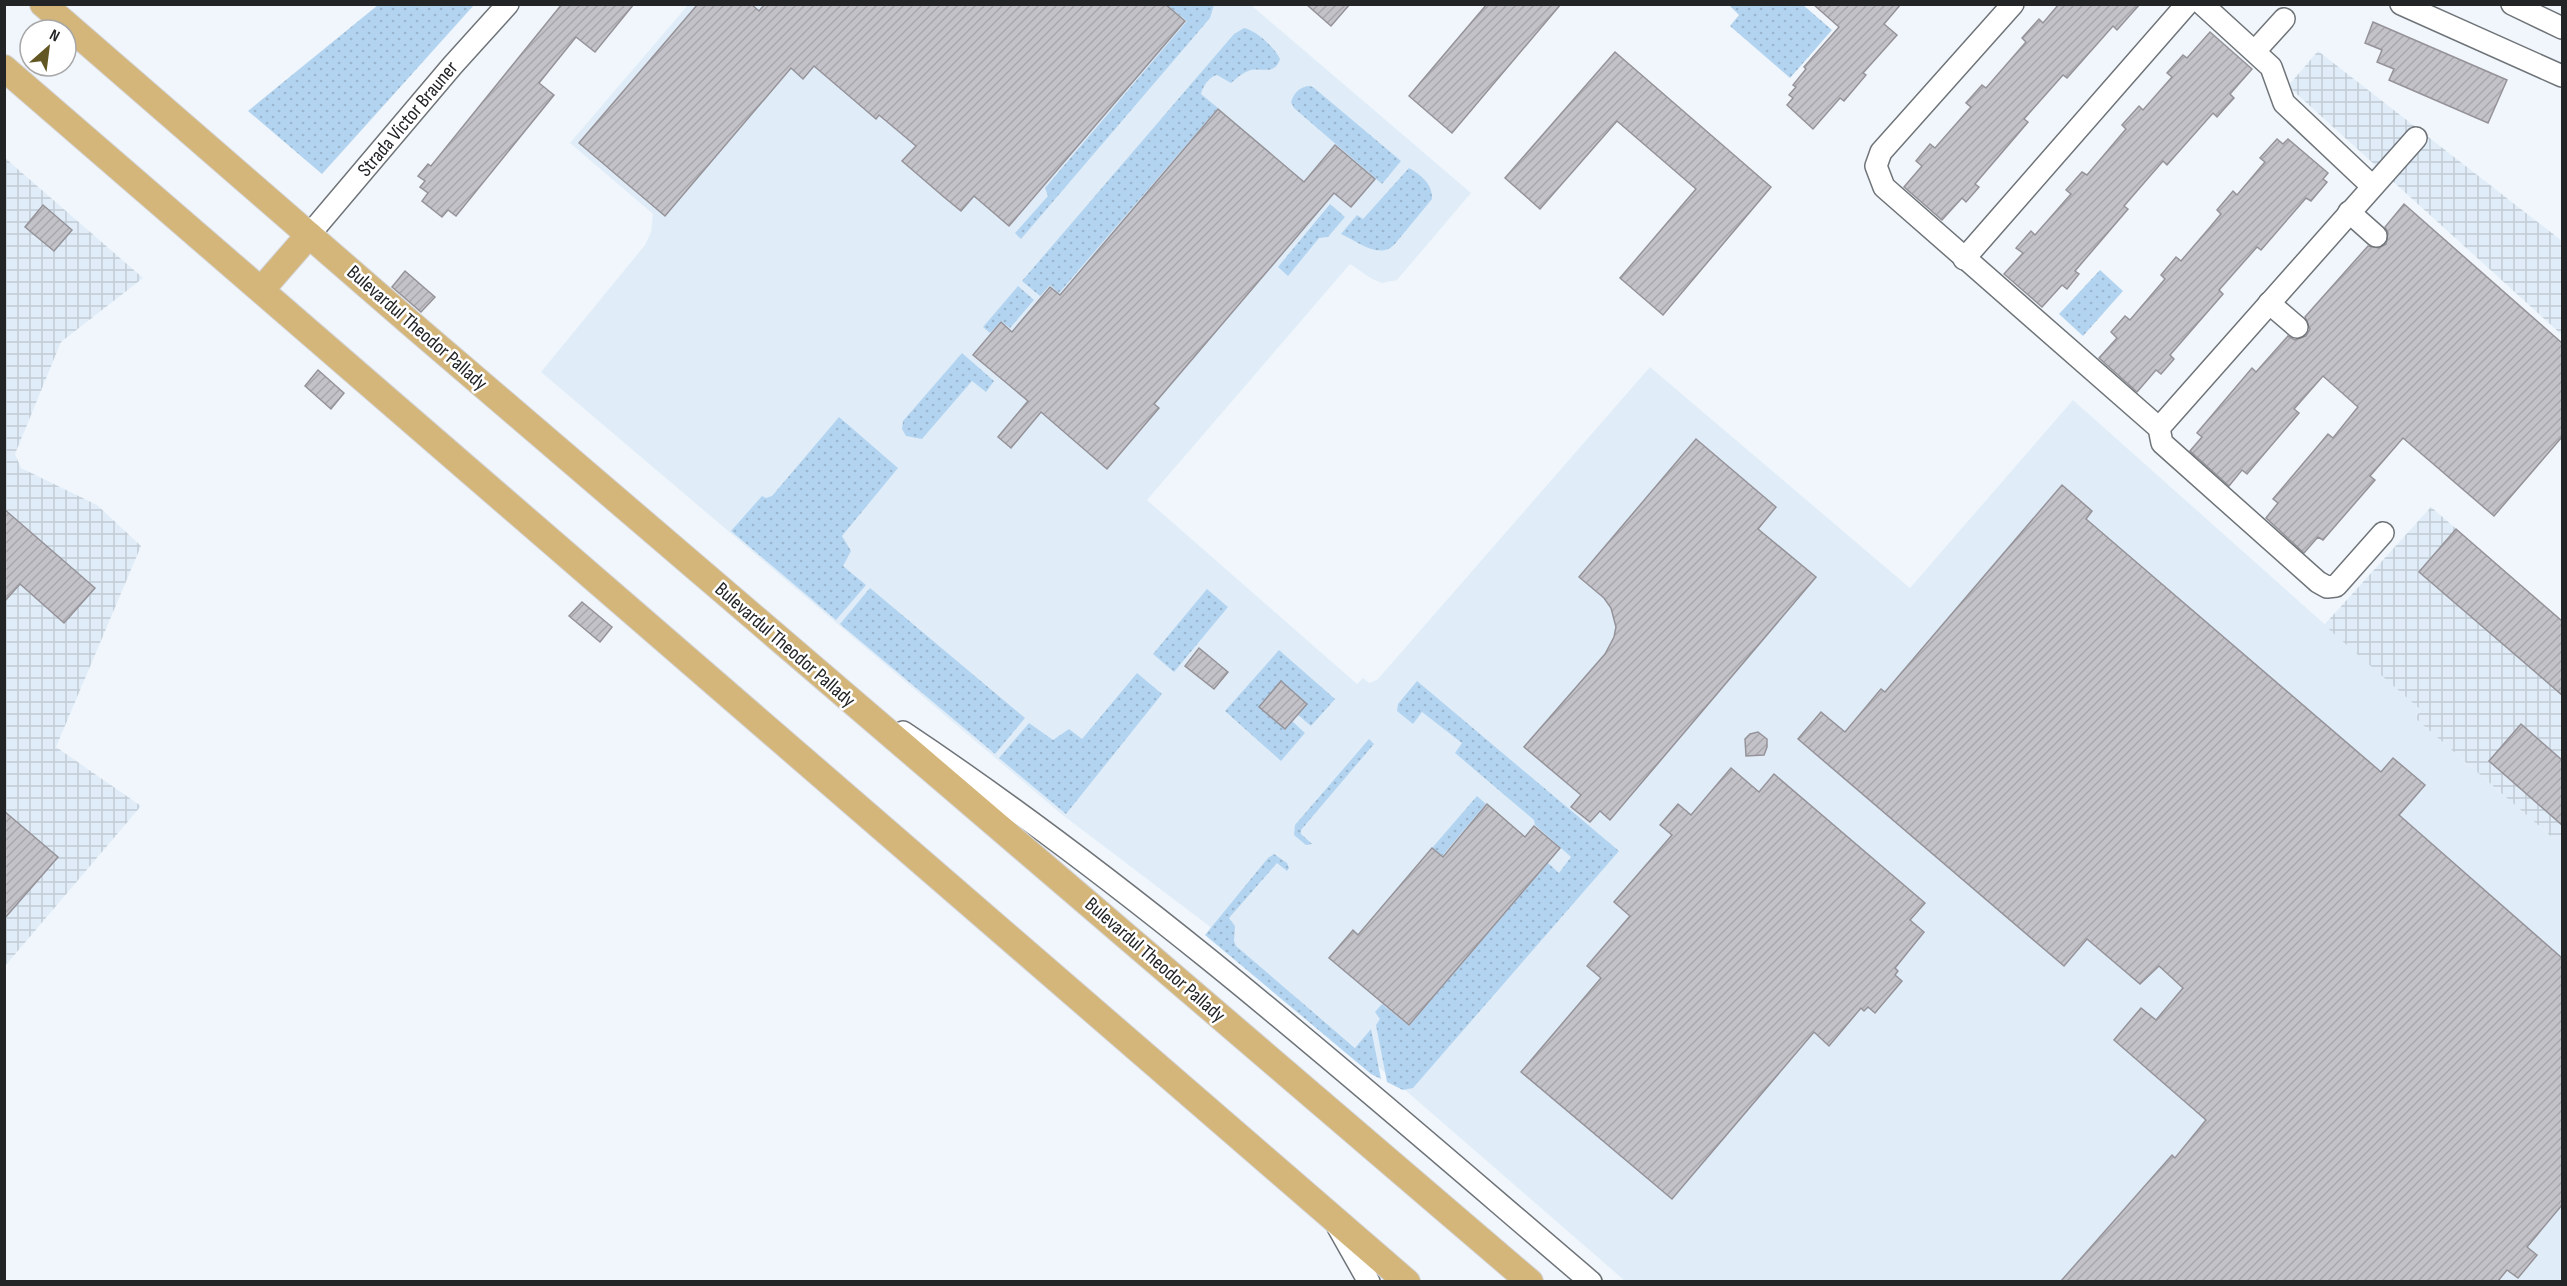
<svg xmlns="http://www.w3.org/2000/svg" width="2567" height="1286" font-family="'Sofia Sans Condensed',sans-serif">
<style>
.built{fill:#e0edf8}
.industrial{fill:url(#industrial-grid)}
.grass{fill:url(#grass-dots)}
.building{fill:url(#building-hatch);stroke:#959399;stroke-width:1.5}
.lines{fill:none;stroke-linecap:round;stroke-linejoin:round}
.minor-casing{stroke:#6f7479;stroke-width:24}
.major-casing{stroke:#d3d3d4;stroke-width:28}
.minor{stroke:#fff;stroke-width:21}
.major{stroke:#d4b57a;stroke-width:26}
.labels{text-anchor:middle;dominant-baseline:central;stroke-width:5;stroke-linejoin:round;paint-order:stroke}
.street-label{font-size:20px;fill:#222426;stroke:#fff}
</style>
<defs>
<pattern id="industrial-grid" width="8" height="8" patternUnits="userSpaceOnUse" patternTransform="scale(1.5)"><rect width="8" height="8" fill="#e0edf8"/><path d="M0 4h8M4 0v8" fill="none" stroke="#c0cbd4"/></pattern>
<pattern id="grass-dots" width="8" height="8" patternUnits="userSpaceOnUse" patternTransform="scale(1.5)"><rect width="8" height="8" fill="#b3d4f0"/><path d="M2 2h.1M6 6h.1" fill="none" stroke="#9ab6ce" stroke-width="1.8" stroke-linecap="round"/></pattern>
<pattern id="building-hatch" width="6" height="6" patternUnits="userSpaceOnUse" patternTransform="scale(1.5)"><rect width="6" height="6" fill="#c4c2c9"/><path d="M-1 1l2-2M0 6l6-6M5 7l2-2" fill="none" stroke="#a8a7ac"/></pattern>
</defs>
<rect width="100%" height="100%" fill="#f0f6fb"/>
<path class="built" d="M 688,5 L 1251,5 L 1471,193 L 1397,280 L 1382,283 L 1372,279 L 1350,264 L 1147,500 L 1357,684 L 1363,678 L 1369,683 L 1377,680 L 1650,367 L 1910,588 L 2073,400 L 2421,710 L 2415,718 L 2562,846 L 2562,1281 L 1625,1281 L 1374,1063 L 1209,926 L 1060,813 L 541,372 L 645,245 L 651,232 L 653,214 L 570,143 Z"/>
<g class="industrial">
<path d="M 2318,51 L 2562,241 L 2562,335 L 2288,86 Z"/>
<path d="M 5,158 L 143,278 L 61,342 L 15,454 L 21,468 L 97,505 L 141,546 L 56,747 L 141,806 L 5,966 Z"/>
<path d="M 2431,507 L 2562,621 L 2562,846 L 2415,718 L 2421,710 L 2324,625 Z"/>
</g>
<g class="grass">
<path d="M 378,5 L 474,5 L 322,174 L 248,111 Z"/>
<path d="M 1167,5 L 1214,5 L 1210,18 L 1021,239 L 1015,233 L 1048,196 L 1045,188 L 1187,21 Z"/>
<path d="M 1731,5 L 1803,5 L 1832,30 L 1790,78 L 1730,26 L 1739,15 L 1730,6 Z"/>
<path d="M 1244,28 C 1257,31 1274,47 1280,59 C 1275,75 1263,68 1251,70 C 1243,72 1237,78 1231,83 L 1217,75 C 1210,76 1202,87 1201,94 L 1218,108 L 1059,293 L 1050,285 L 1040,296 L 1022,281 L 1234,34 Z"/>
<path d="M 1309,86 L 1313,87 L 1401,161 L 1382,184 L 1294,108 L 1291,102 C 1294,93 1299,87 1309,86 Z"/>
<path d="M 1409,168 C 1421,175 1433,184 1432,199 L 1394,245 C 1379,260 1357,241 1341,234 L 1357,215 L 1363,219 Z"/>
<path d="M 1330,204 L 1345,217 L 1328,237 L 1319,238 L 1288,276 L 1278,267 Z"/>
<path d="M 2100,270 L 2123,291 L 2083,336 L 2059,314 Z"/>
<path d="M 1018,286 L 1034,300 L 1010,328 L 1001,321 L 990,333 L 983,327 Z"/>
<path d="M 962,353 L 994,381 L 986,392 L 972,381 L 922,439 L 906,436 L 902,429 L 903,421 Z"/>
<path d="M 839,417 L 898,468 L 842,536 L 851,551 L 843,566 L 866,585 L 836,620 L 731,531 L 762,496 L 766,498 L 772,496 Z"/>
<path d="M 870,588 L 1025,718 L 995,754 L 840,624 Z"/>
<path d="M 1207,589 L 1228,607 L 1174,672 L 1153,654 Z"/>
<path d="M 1279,650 L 1335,699 L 1311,726 L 1298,715 L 1307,703 L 1281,682 L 1259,707 L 1285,729 L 1292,721 L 1305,733 L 1281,761 L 1225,711 Z"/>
<path d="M 1137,673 L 1162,694 L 1066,814 L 999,758 L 1029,723 L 1053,740 L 1069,729 L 1082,739 Z"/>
<path d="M 1417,681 L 1619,851 L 1413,1088 L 1403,1090 L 1387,1082 L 1376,1025 L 1380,1019 L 1375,1012 L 1382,1004 L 1409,1026 L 1548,863 L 1559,873 L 1571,857 L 1535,825 L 1534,820 L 1455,753 L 1462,743 L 1422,712 L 1413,724 L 1397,711 L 1398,704 Z"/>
<path d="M 1369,739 L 1374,744 L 1301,830 L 1301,834 L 1312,844 L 1306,845 L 1294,835 L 1295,825 Z"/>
<path d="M 1477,796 L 1486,804 L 1442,856 L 1432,848 Z"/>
<path d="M 1274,854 L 1287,863 L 1289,868 L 1287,871 L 1277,863 L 1229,918 L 1235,926 L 1234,941 L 1236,946 L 1355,1048 L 1371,1029 L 1381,1079 L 1371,1074 L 1205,935 L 1268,858 Z"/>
</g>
<g class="building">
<path d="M 562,4 L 634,4 L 595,52 L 576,37 L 539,83 L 554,95 L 456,216 L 448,210 L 442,217 L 422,201 L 428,193 L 420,187 L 425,181 L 418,176 L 428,164 L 431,166 Z"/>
<path d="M 698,4 L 751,4 L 759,11 L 765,4 L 1165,4 L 1185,21 L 1009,226 L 974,196 L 961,211 L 945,198 L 902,161 L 916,146 L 879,115 L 876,119 L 814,66 L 803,79 L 791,68 L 665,216 L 579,143 Z"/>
<path d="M 1306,4 L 1350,4 L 1331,26 Z"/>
<path d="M 1487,4 L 1561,4 L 1452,133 L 1409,96 Z"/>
<path d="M 1813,4 L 1901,4 L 1884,24 L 1897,35 L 1863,73 L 1866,75 L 1844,101 L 1840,98 L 1813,129 L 1787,105 L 1793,98 L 1789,95 L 1796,87 L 1793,85 L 1806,69 L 1804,67 L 1839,27 Z"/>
<path d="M 2059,4 L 2140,4 L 2117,30 L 2113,26 L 2067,78 L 2063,75 L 2024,119 L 2028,122 L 1975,184 L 1979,187 L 1966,202 L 1962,198 L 1942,220 L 1904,187 L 1922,166 L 1916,161 L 1930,144 L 1935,148 L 1971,107 L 1966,103 L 1982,85 L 1986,88 L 2026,42 L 2022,38 L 2039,19 L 2043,23 Z"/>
<path d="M 2373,22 L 2507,80 L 2488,123 L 2389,80 L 2394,69 L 2377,62 L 2382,50 L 2365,43 Z"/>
<path d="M 2210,32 L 2252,69 L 2230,94 L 2234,98 L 2224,109 L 2217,117 L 2213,113 L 2167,165 L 2163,161 L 2124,206 L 2128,209 L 2075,271 L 2079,274 L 2067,289 L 2062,285 L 2042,307 L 2004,274 L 2023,253 L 2016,248 L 2031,231 L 2035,235 L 2071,194 L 2066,190 L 2082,172 L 2087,175 L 2126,129 L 2122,125 L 2139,106 L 2143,110 L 2172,77 L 2167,73 L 2183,55 L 2187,58 Z"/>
<path d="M 1615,52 L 1771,187 L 1663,315 L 1620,278 L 1696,189 L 1617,121 L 1540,209 L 1505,178 Z"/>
<path d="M 1218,109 L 1304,182 L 1335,145 L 1375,179 L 1351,207 L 1334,193 L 1154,404 L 1159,408 L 1107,469 L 1041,412 L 1011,448 L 998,437 L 1028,401 L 973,355 L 1001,322 L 1012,332 L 1050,287 L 1060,295 Z"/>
<path d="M 2277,139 L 2283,144 L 2288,139 L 2328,173 L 2323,179 L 2327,182 L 2311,201 L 2306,198 L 2261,250 L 2257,247 L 2219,290 L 2223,294 L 2170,355 L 2174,359 L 2161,374 L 2156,370 L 2137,392 L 2099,358 L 2117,338 L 2111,332 L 2125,316 L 2130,320 L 2165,279 L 2161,275 L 2176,257 L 2181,261 L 2211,226 L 2221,214 L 2217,210 L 2233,191 L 2237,195 L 2265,162 L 2260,158 Z"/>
<path d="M 2404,204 L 2562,343 L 2562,437 L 2494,516 L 2403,438 L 2370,476 L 2375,480 L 2323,540 L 2318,537 L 2304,553 L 2266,518 L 2278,503 L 2273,499 L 2312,453 L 2328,434 L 2333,438 L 2358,407 L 2323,376 L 2294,409 L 2299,413 L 2247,474 L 2242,470 L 2229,486 L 2190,451 L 2202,437 L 2197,433 L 2252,368 L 2256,372 L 2288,336 L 2295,340 L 2306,336 L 2310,329 L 2305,317 L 2368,246 L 2379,248 L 2386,244 L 2388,233 L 2385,227 Z"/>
<path d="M 43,205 L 72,230 L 54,251 L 25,227 Z"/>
<path d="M 405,271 L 435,297 L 421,312 L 392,287 Z"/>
<path d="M 318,370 L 344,393 L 331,409 L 305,386 Z"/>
<path d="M 1696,439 L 1776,507 L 1758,529 L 1816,577 L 1610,820 L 1600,811 L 1590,822 L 1571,807 L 1581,795 L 1524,747 L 1605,654 L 1614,637 L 1616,627 L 1611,608 L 1604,598 L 1579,577 Z"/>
<path d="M 2062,485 L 2092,511 L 2086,519 L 2381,772 L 2393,758 L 2425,785 L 2399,815 L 2562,958 L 2562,1205 L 2527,1247 L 2537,1255 L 2518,1278 L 2507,1270 L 2498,1281 L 2061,1281 L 2172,1155 L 2175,1158 L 2206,1120 L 2114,1040 L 2141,1008 L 2156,1020 L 2183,988 L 2159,966 L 2140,984 L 2087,939 L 2064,966 L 1798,739 L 1821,712 L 1845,732 L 1881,689 L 1885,692 Z"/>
<path d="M 4,509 L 95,588 L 64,623 L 20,584 L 4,602 Z"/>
<path d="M 2456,529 L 2562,621 L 2562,695 L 2419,572 Z"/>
<path d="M 582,602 L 612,627 L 600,642 L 569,616 Z"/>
<path d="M 1199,648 L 1228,672 L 1214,689 L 1185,666 Z"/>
<path d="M 1281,681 L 1307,704 L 1285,729 L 1259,707 Z"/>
<path d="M 2521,724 L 2562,760 L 2562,825 L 2489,761 Z"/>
<path d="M 1758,732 L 1767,739 L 1767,747 L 1764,755 L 1746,756 L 1745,739 L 1750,734 Z"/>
<path d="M 1731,768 L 1759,792 L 1774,774 L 1925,903 L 1910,920 L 1924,932 L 1895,968 L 1898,971 L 1895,975 L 1902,981 L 1875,1013 L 1868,1007 L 1864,1011 L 1861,1008 L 1829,1046 L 1814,1032 L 1672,1199 L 1521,1072 L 1601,978 L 1587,966 L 1630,916 L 1614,902 L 1672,835 L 1660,825 L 1678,804 L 1691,815 Z"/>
<path d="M 1487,804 L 1525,837 L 1534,826 L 1560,848 L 1409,1025 L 1329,958 L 1353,930 L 1358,935 L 1432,848 L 1443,857 Z"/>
<path d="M 4,811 L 58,857 L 4,919 Z"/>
</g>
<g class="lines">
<g class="minor-casing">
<g id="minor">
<path d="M 2013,4 L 1881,152 L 1876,166 L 1884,187 L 2159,428 L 2162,443 L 2318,582 L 2327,587 L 2336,586 L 2383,533"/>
<path d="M 2202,4 L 2271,67 L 2284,103 L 2372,186"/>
<path d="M 2401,4 L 2562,76"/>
<path d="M 2512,4 L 2562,28"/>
<path d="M 2255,51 L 2284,19"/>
<path d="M 2349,212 L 2376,236"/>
<path d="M 309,235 L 452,66 L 508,4"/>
<path d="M 1964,259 L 2187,4"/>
<path d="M 2269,303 L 2297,327"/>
<path d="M 2159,428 L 2416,138"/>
<path d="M 903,732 C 1147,895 1367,1091 1591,1282"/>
<path d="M 1338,1227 L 1369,1282"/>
</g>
</g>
<g class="major-casing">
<g id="major">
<path d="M 43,4 L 408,321 L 1530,1282"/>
<path d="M 4,68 L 1407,1282"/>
<path d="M 262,289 L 309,235"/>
</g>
</g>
<use href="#minor" class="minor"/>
<use href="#major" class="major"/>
</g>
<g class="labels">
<g class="street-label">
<text transform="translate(408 119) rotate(-50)">Strada Victor Brauner</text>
<text transform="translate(417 328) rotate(41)">Bulevardul Theodor Pallady</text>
<text transform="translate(785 645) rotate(41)">Bulevardul Theodor Pallady</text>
<text transform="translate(1155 960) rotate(41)">Bulevardul Theodor Pallady</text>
</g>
</g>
<rect width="2567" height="1286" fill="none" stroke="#222426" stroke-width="12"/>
<g transform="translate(48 48) rotate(28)"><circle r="28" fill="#ffffff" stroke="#a7a7a8" stroke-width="1.5"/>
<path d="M0-4.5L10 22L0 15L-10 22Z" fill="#625723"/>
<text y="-9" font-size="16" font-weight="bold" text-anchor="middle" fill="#222426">N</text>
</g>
</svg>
